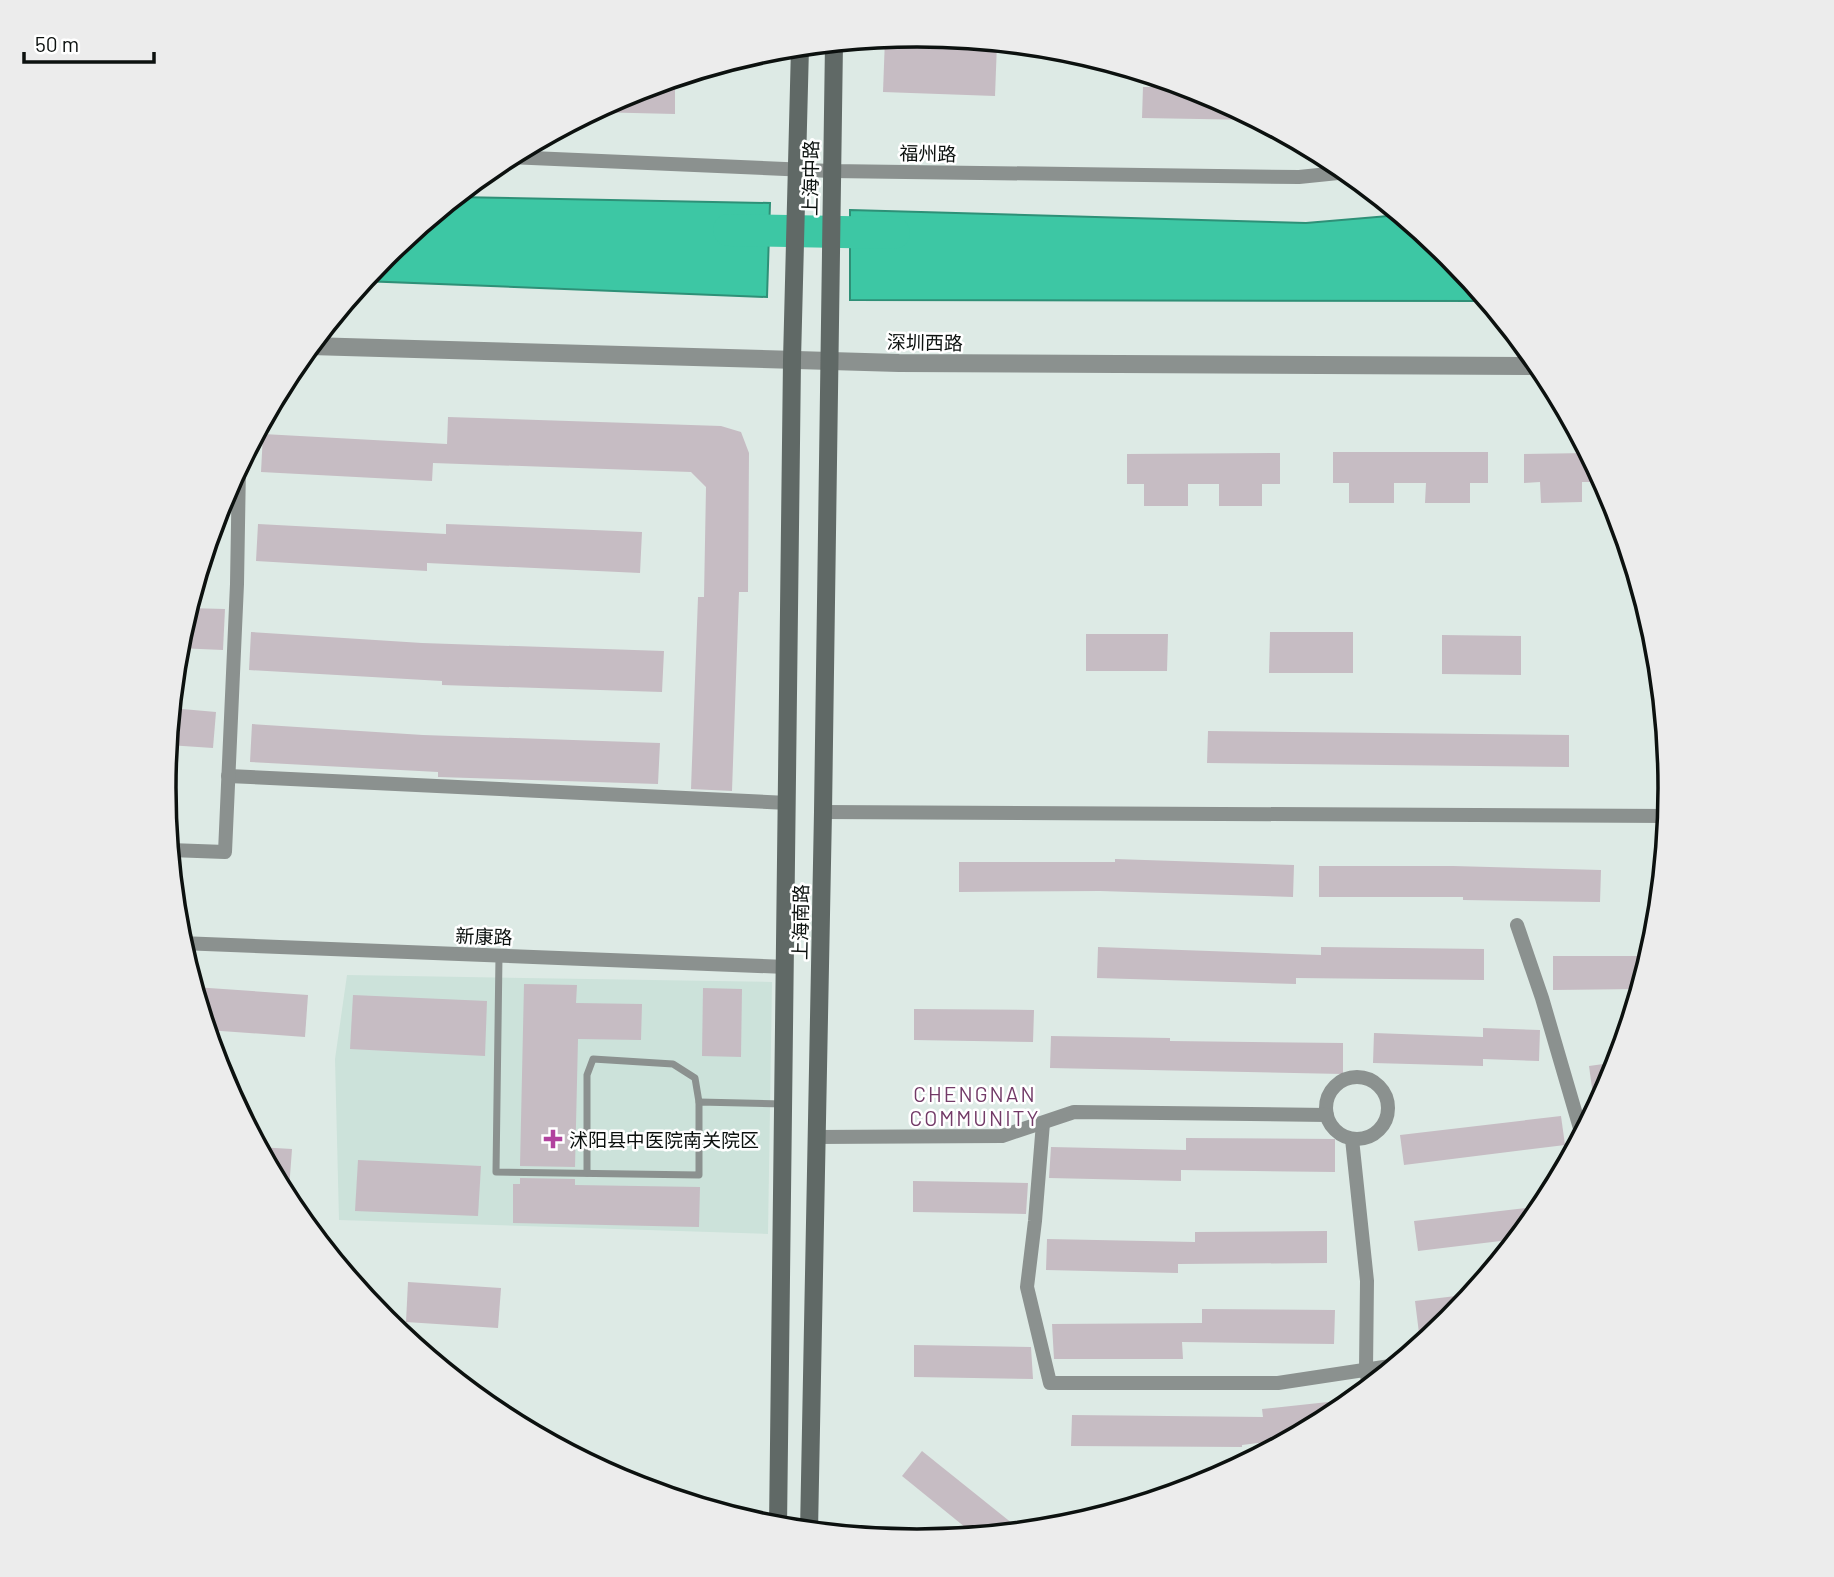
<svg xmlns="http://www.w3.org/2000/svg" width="1834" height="1577" font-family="Barlow,'Noto Sans SC',sans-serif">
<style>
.built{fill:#cce2da}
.water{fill:#3dc7a4;stroke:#2e9077;stroke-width:2}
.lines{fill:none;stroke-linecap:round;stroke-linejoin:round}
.river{stroke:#3dc7a4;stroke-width:32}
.building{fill:#c6bcc3}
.service{stroke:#8b918f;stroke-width:7}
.minor{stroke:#8b918f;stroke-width:14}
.tertiary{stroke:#8b918f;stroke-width:18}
.secondary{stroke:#606966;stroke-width:18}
.poi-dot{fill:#b1429e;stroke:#fff;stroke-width:2.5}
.labels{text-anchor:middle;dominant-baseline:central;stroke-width:5;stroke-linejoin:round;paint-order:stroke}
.street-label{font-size:19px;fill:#0c110f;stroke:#fff}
.poi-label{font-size:19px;fill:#0c110f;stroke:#fff;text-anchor:start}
.neighbourhood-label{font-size:21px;letter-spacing:2px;fill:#723a67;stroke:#fff}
.rim{fill:none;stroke:#0c110f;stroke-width:3.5}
</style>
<rect width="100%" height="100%" fill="#ddeae5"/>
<path class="built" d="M 347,975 L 772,982 L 768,1234 L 339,1220 L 335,1059 Z"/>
<g class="water">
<path d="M 456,197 L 770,203 L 767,297 L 363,281 L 384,255 Z"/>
<path d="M 850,210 L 1306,223 L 1400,215 L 1450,256 L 1487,301 L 850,300 Z"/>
</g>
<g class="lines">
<path class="river" d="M 729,230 L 894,233"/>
</g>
<g class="building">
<path d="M 917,35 L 997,43 L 995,96 L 883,92 L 885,38 Z"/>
<path d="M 1143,87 L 1189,87 L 1206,93 L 1256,120 L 1142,118 Z"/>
<path d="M 642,88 L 675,89 L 675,114 L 592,112 L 629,92 Z"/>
<path d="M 448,417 L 721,426 L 741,432 L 749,453 L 748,592 L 739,592 L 732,791 L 691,789 L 698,597 L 704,597 L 706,487 L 691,472 L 433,463 L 432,481 L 261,472 L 263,434 L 447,444 Z"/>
<path d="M 1333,452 L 1488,452 L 1488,483 L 1470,483 L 1470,503 L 1425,503 L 1426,483 L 1394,483 L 1394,503 L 1349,503 L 1349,483 L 1333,483 Z"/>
<path d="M 1280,453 L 1280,484 L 1262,484 L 1262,506 L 1219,506 L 1219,484 L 1188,484 L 1188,506 L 1144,506 L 1144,484 L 1127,484 L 1127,454 Z"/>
<path d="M 1588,453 L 1603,482 L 1582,482 L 1582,502 L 1541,503 L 1540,482 L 1524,483 L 1524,454 Z"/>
<path d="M 258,524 L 446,534 L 446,524 L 642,532 L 640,573 L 427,563 L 427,571 L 256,561 Z"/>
<path d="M 188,608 L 225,609 L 223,650 L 177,648 Z"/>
<path d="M 251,632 L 422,643 L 664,651 L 662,692 L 442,685 L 442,681 L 249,670 Z"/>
<path d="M 1270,632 L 1353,632 L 1353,673 L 1269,673 Z"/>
<path d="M 1086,634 L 1168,634 L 1167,671 L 1086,671 Z"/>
<path d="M 1442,635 L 1521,636 L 1521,675 L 1442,674 Z"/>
<path d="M 171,708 L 216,712 L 213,748 L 168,745 Z"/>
<path d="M 252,724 L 423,735 L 660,743 L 658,784 L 438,777 L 438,772 L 250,762 Z"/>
<path d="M 1208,731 L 1569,735 L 1569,767 L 1207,763 Z"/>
<path d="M 1115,859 L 1294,865 L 1293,897 L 1100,891 L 959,892 L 959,862 L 1115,862 Z"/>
<path d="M 1319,866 L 1453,866 L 1601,870 L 1600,902 L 1463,900 L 1463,897 L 1319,897 Z"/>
<path d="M 1098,947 L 1321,955 L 1321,947 L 1484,949 L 1484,980 L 1296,978 L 1296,984 L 1097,978 Z"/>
<path d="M 1553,956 L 1650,956 L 1640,989 L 1553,990 Z"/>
<path d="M 524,984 L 577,985 L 576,1003 L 642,1004 L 641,1040 L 578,1039 L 575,1167 L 520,1166 Z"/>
<path d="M 194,987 L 308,995 L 305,1037 L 207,1030 Z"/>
<path d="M 703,988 L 742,989 L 741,1057 L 702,1056 Z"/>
<path d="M 353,995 L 487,1001 L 485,1056 L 350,1049 Z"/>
<path d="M 914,1009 L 1034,1010 L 1033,1042 L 914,1040 Z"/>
<path d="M 1483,1028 L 1540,1030 L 1539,1061 L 1483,1059 L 1483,1066 L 1373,1063 L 1374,1033 L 1483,1037 Z"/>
<path d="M 1051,1036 L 1170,1038 L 1170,1041 L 1343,1043 L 1343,1074 L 1050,1068 Z"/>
<path d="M 1618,1062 L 1613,1077 L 1595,1110 L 1589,1066 Z"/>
<path d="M 1561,1116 L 1565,1145 L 1404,1165 L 1400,1135 Z"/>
<path d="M 1186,1138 L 1335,1139 L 1335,1172 L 1181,1170 L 1181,1181 L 1049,1178 L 1051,1147 L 1186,1150 Z"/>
<path d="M 258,1147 L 292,1149 L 288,1203 L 278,1184 Z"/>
<path d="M 358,1160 L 481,1166 L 478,1216 L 355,1211 Z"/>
<path d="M 520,1178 L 575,1179 L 575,1185 L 700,1187 L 699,1227 L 513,1223 L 513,1184 L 520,1184 Z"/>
<path d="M 913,1181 L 1028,1183 L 1026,1214 L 913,1212 Z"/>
<path d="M 1544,1206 L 1517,1239 L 1418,1251 L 1414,1221 Z"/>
<path d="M 1327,1231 L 1327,1263 L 1178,1264 L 1178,1273 L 1046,1270 L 1047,1239 L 1195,1242 L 1195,1232 Z"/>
<path d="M 408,1282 L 501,1288 L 498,1328 L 406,1322 Z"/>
<path d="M 1472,1294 L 1450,1322 L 1438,1331 L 1419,1333 L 1415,1301 Z"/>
<path d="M 1202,1309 L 1335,1310 L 1334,1344 L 1182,1342 L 1183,1359 L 1054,1359 L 1052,1324 L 1202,1323 Z"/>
<path d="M 914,1345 L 1031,1347 L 1033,1379 L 914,1377 Z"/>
<path d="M 1356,1399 L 1335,1415 L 1290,1439 L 1242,1445 L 1242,1447 L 1071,1446 L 1072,1415 L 1263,1417 L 1262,1409 Z"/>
<path d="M 922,1451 L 1023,1532 L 976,1536 L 902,1476 Z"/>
</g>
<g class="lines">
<g class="service">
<path d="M 499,956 L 496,1172 L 699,1175 L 699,1102 L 783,1104"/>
<path d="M 587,1173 L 587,1075 L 593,1059 L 673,1064 L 695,1078 L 699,1102"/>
</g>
<g class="minor">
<path d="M 508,157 L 831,171 L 1299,177 L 1348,172"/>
<path d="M 228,776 L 788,803"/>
<path d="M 823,812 L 1668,816"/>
<path d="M 170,850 L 225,852 L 237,584 L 239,466"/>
<path d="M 1517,925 L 1542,998 L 1582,1135"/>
<path d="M 180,943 L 786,967"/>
<circle cx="1357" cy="1108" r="31"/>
<path d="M 1043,1123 L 1035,1221 L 1027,1287 L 1050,1383 L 1278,1383 L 1397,1365"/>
<path d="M 816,1137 L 1002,1136 L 1074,1112 L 1327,1115"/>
<path d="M 1352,1139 L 1367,1281 L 1366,1369 L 1369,1388"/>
</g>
<path class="tertiary" d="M 310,346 L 899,363 L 1541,366"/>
<g class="secondary">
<path d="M 778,1528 L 792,360 L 800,47"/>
<path d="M 809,1531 L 823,812 L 834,43"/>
</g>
</g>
<path class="poi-dot" d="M549.5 1128.5h7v7h7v7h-7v7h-7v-7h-7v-7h7z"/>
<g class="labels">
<g class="street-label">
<text transform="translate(928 153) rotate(1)">福州路</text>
<text transform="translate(810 178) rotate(-89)">上海中路</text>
<text transform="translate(925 342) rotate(1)">深圳西路</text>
<text transform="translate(800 922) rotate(-89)">上海南路</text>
<text transform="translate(484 936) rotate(2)">新康路</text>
</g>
<g class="poi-label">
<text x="569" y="1139">沭阳县中医院南关院区</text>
</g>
<g class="neighbourhood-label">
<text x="975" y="1093">CHENGNAN<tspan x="975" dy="24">COMMUNITY</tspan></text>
</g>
</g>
<path d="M0 0H1834V1577H0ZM176 788a741 741 0 1 1 1482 0a741 741 0 1 1-1482 0Z" fill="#ececec" fill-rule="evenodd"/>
<path class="rim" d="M176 788a741 741 0 1 1 1482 0a741 741 0 1 1-1482 0Z"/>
<path d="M24 52v10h130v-10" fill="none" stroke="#0c110f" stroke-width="3.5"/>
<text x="35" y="52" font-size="21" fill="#0c110f" stroke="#ffffff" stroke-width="5" paint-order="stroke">50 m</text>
</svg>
